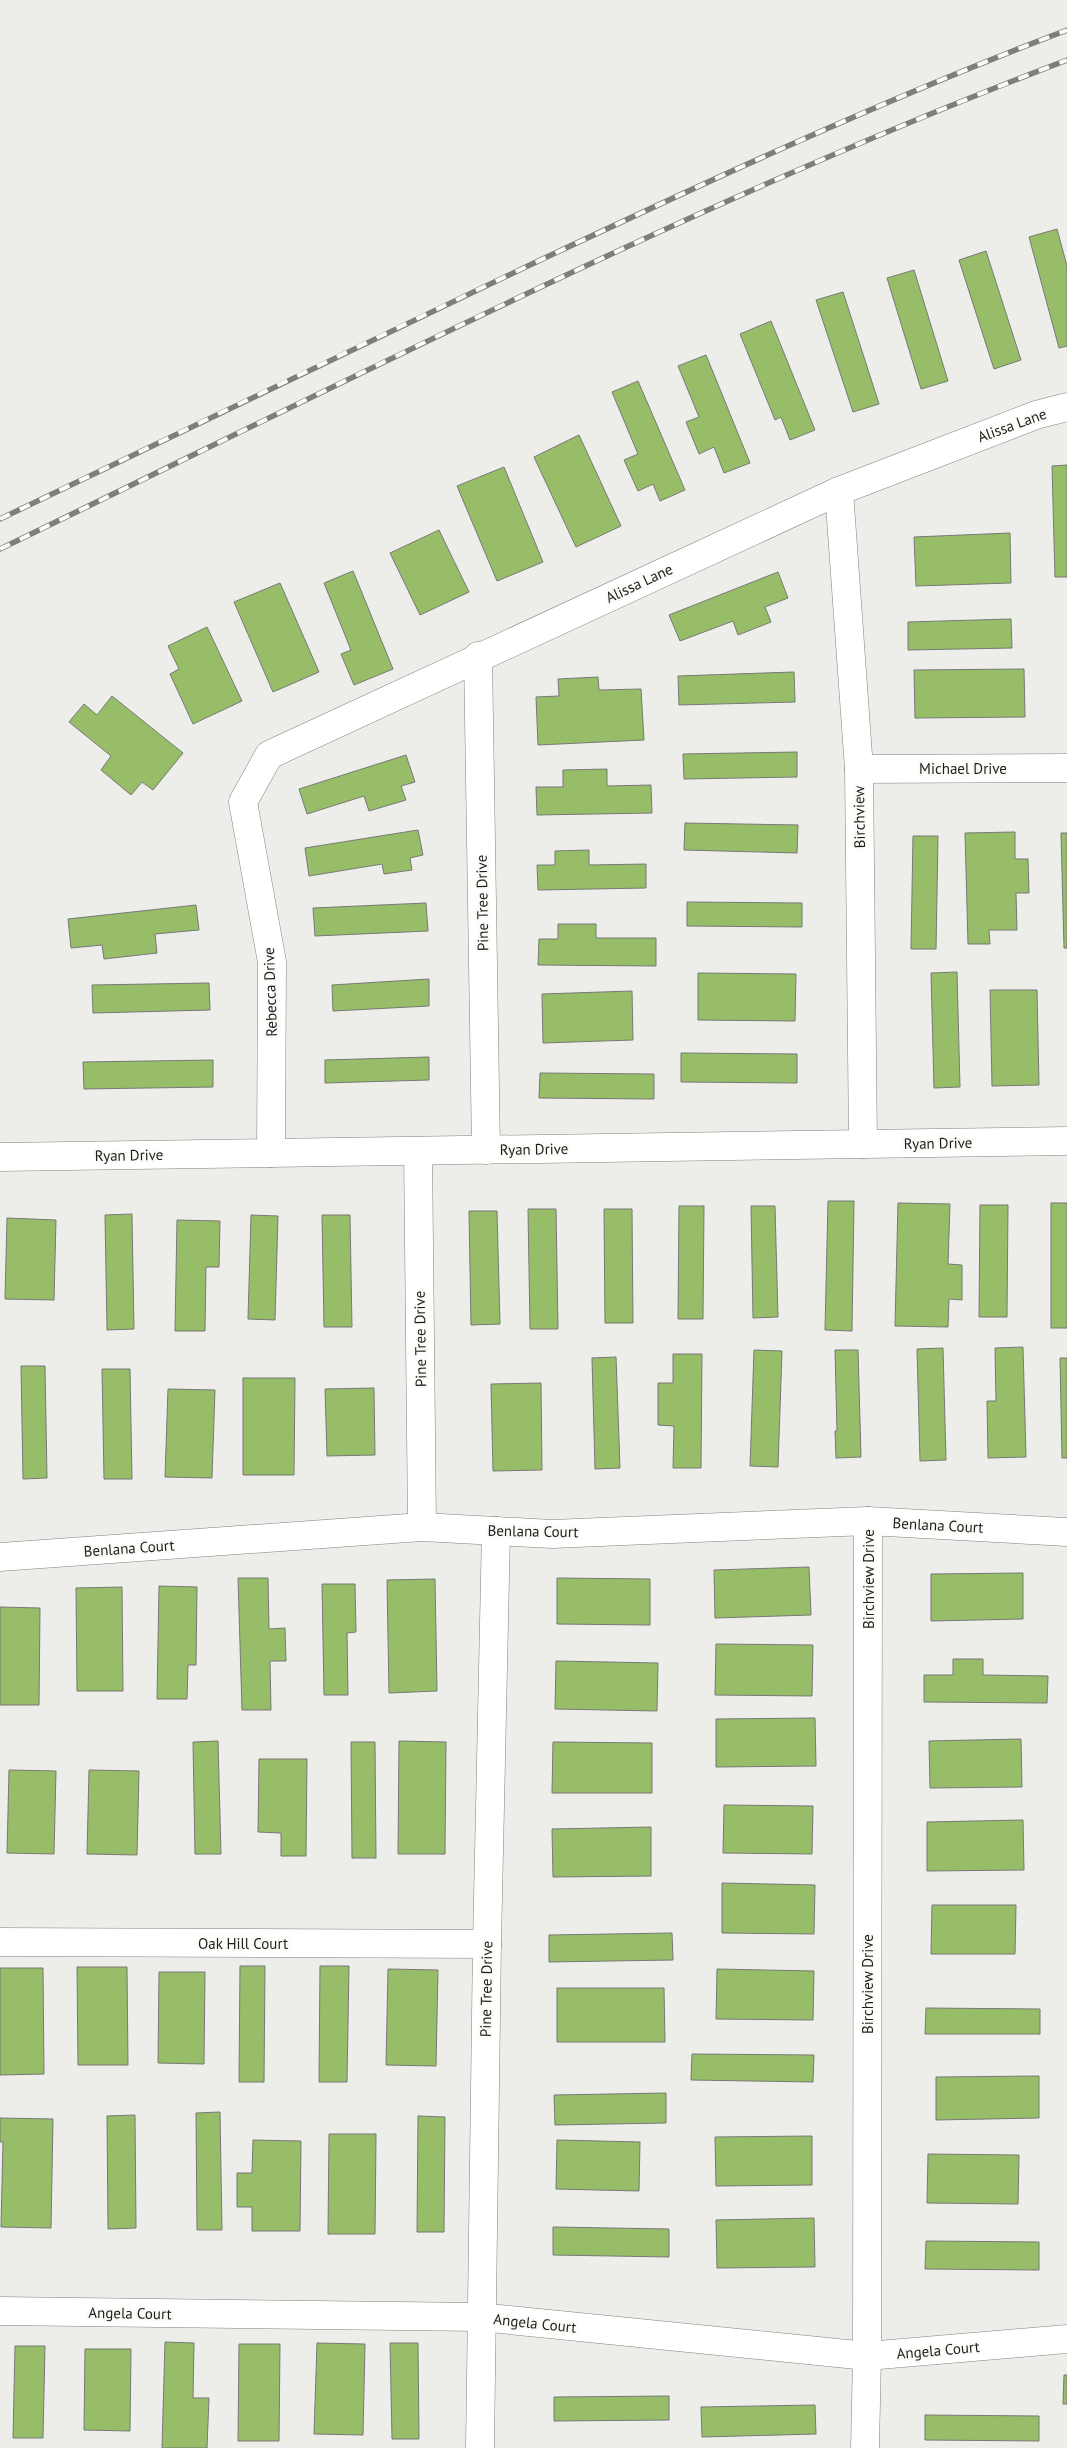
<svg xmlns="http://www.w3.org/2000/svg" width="1067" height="2448" font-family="'PT Sans',sans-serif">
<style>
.building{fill:#98bd69;stroke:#777976}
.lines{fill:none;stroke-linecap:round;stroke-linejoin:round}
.street-casing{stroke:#82827f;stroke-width:29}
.street{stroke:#fff;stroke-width:28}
.rail-casing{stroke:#7e7e7b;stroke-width:5.5}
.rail{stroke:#fbfbf7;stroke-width:4;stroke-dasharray:11;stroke-linecap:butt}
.labels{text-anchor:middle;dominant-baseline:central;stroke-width:5;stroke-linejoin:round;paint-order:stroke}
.street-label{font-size:15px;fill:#1d1d1b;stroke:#fbfbf7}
</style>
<rect width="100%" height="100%" fill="#edede9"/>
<g class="building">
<path d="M 1057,229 L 1067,266 L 1067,346 L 1059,348 L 1029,237 Z"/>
<path d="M 986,251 L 1021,360 L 994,369 L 959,260 Z"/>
<path d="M 914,270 L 948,381 L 921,389 L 887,278 Z"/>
<path d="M 843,292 L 879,404 L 853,412 L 816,300 Z"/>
<path d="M 771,321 L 815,430 L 790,440 L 781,417 L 775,420 L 740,334 Z"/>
<path d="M 706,355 L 750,463 L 724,473 L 714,447 L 699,454 L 686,422 L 699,417 L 678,366 Z"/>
<path d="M 638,381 L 685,490 L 660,501 L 653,484 L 638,491 L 624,460 L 638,454 L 612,392 Z"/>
<path d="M 579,435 L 621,526 L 576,547 L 534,457 Z"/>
<path d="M 1067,465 L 1067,577 L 1055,577 L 1052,466 Z"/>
<path d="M 504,467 L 543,562 L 497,581 L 457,486 Z"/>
<path d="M 439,530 L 469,592 L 420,615 L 390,553 Z"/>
<path d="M 1010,533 L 1011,583 L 916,586 L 914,537 Z"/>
<path d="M 353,571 L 393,669 L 354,685 L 341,654 L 351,650 L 324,583 Z"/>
<path d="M 778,572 L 788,598 L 765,607 L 771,622 L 738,635 L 733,621 L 680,641 L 669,615 Z"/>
<path d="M 280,583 L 319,672 L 273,692 L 234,602 Z"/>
<path d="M 1011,619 L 1012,648 L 908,650 L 908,622 Z"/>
<path d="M 207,627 L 242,701 L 193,724 L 170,674 L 179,669 L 168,646 Z"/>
<path d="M 1024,669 L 1025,717 L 915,718 L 914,670 Z"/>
<path d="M 794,672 L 795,702 L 679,705 L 678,676 Z"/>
<path d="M 598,677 L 599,690 L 641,689 L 644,740 L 538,745 L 536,697 L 559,696 L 558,679 Z"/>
<path d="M 112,696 L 183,753 L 153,790 L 142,782 L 131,795 L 101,770 L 111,756 L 69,722 L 84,704 L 97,715 Z"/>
<path d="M 797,752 L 797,777 L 684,779 L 683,754 Z"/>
<path d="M 406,755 L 415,782 L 401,786 L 406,800 L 369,811 L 364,796 L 307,814 L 299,789 Z"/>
<path d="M 607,769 L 607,786 L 651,785 L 652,813 L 537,815 L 536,787 L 563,787 L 563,770 Z"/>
<path d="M 685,823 L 798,825 L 797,853 L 684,850 Z"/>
<path d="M 418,830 L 423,855 L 410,858 L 412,870 L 384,874 L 382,864 L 309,876 L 305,848 Z"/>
<path d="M 1015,832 L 1015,859 L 1028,859 L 1029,893 L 1016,893 L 1017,930 L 989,930 L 990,944 L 968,944 L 965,833 Z"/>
<path d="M 1061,833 L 1067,833 L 1067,948 L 1064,948 Z"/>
<path d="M 913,836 L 938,836 L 936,949 L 911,949 Z"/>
<path d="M 589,850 L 589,865 L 646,864 L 646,888 L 538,890 L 537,865 L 555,865 L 555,851 Z"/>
<path d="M 687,902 L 802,903 L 802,927 L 687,926 Z"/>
<path d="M 426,903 L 428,931 L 315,936 L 313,908 Z"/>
<path d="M 196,905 L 199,930 L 155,934 L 157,953 L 104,959 L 102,945 L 71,948 L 68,919 Z"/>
<path d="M 558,924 L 596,924 L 596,938 L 656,938 L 656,966 L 538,965 L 539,939 L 558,939 Z"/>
<path d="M 957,972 L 960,1087 L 934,1088 L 931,973 Z"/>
<path d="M 698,973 L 796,974 L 795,1021 L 698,1020 Z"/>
<path d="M 429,979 L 429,1006 L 333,1011 L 332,985 Z"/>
<path d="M 209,983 L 210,1010 L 93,1013 L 92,985 Z"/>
<path d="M 990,990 L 1037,990 L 1039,1085 L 992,1086 Z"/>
<path d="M 632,991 L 633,1040 L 543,1043 L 542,994 Z"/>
<path d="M 681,1053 L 797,1054 L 797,1083 L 681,1082 Z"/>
<path d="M 429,1057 L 429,1080 L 325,1083 L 325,1060 Z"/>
<path d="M 213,1060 L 213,1087 L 84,1089 L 83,1062 Z"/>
<path d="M 540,1073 L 654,1074 L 654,1099 L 539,1098 Z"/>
<path d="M 828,1201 L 854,1201 L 852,1331 L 825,1330 Z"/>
<path d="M 898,1203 L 950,1204 L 948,1264 L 962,1265 L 962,1300 L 949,1299 L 948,1327 L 895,1326 Z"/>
<rect x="1051" y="1203" width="16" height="125"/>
<path d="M 980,1205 L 1008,1205 L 1007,1317 L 979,1317 Z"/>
<path d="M 679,1206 L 704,1206 L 703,1319 L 678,1319 Z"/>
<path d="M 751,1206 L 775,1206 L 778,1317 L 753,1318 Z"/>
<path d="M 528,1209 L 556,1209 L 558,1329 L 530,1329 Z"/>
<path d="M 604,1209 L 632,1209 L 633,1323 L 605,1323 Z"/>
<path d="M 469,1211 L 497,1211 L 500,1324 L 471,1325 Z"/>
<path d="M 132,1214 L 134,1329 L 107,1330 L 105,1215 Z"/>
<path d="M 251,1215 L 278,1216 L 275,1320 L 248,1319 Z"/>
<path d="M 322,1215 L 350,1215 L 352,1327 L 324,1327 Z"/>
<path d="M 7,1218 L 56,1220 L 54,1300 L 5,1299 Z"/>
<path d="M 177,1220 L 220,1221 L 219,1267 L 206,1267 L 205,1331 L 175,1331 Z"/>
<path d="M 1023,1347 L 1026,1457 L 988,1458 L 987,1401 L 996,1401 L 995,1348 Z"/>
<path d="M 943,1348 L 946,1460 L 920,1461 L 917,1349 Z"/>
<path d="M 754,1350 L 782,1351 L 778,1467 L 750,1466 Z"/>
<path d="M 835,1350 L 858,1350 L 861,1457 L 836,1458 L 835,1431 L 837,1431 Z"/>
<path d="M 673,1354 L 702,1354 L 701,1468 L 673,1468 L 674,1426 L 658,1425 L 658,1383 L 673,1383 Z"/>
<path d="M 616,1357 L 620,1468 L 595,1469 L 592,1358 Z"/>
<path d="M 1060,1358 L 1067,1358 L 1067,1458 L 1062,1458 Z"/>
<path d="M 21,1366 L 45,1366 L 47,1478 L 23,1479 Z"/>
<path d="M 102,1369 L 130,1369 L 132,1479 L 104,1479 Z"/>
<path d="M 243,1378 L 295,1378 L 294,1475 L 243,1475 Z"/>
<path d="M 541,1383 L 542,1470 L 493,1471 L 491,1384 Z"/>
<path d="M 374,1388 L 375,1455 L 327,1456 L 325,1389 Z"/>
<path d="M 168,1389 L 215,1390 L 212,1478 L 165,1477 Z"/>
<path d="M 809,1567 L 811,1615 L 715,1618 L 714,1570 Z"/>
<path d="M 1023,1573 L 1023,1619 L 931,1621 L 931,1574 Z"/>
<path d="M 238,1578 L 268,1578 L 269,1629 L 285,1628 L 286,1661 L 270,1661 L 271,1710 L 242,1710 Z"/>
<path d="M 557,1578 L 650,1579 L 650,1625 L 557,1624 Z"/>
<path d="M 435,1579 L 437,1691 L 389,1693 L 387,1580 Z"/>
<path d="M 322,1584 L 355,1584 L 356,1632 L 347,1633 L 348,1695 L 324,1695 Z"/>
<path d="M 159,1586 L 197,1587 L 196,1665 L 188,1665 L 187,1699 L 157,1699 Z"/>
<path d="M 122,1587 L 123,1691 L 77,1691 L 76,1588 Z"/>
<path d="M 0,1607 L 40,1608 L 39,1705 L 0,1705 Z"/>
<path d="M 716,1644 L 813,1645 L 812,1696 L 715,1695 Z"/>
<path d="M 953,1659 L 983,1659 L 983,1675 L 1048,1676 L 1047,1703 L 924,1702 L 924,1675 L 953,1675 Z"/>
<path d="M 556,1661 L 658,1663 L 657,1711 L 555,1709 Z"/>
<path d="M 815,1718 L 816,1766 L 716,1767 L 716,1719 Z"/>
<path d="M 1021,1739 L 1022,1787 L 930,1788 L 929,1741 Z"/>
<path d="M 218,1741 L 221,1854 L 195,1854 L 193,1742 Z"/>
<path d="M 399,1741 L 446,1742 L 445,1854 L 398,1854 Z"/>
<path d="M 351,1742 L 375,1742 L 376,1858 L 352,1858 Z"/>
<path d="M 553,1742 L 652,1743 L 652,1793 L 552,1793 Z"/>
<path d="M 259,1759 L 307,1759 L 306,1856 L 281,1856 L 281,1833 L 258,1832 Z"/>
<path d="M 9,1770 L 56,1771 L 54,1854 L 7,1853 Z"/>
<path d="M 89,1770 L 139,1771 L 137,1855 L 87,1854 Z"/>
<path d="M 724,1805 L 813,1806 L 812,1854 L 723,1853 Z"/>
<path d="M 1023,1820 L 1024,1870 L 927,1871 L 927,1822 Z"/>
<path d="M 651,1827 L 651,1876 L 553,1877 L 552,1829 Z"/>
<path d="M 722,1883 L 815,1885 L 814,1934 L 722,1933 Z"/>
<path d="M 932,1905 L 1016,1905 L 1015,1954 L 931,1954 Z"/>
<path d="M 672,1933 L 673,1960 L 549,1962 L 549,1935 Z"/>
<path d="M 240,1966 L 265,1966 L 264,2082 L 239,2082 Z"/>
<path d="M 320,1966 L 349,1966 L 347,2082 L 319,2082 Z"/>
<path d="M 77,1967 L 127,1967 L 128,2065 L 78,2065 Z"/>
<path d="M 0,1968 L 43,1968 L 44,2074 L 0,2075 Z"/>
<path d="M 388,1969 L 438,1970 L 436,2066 L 386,2065 Z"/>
<path d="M 717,1969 L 814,1971 L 813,2020 L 716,2019 Z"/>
<path d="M 159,1972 L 205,1972 L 204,2064 L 158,2063 Z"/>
<path d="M 557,1988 L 664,1988 L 665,2042 L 557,2042 Z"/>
<path d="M 926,2008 L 1040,2009 L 1040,2034 L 925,2034 Z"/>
<path d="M 692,2054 L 814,2055 L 813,2082 L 691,2080 Z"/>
<path d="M 1039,2076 L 1039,2118 L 936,2120 L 936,2077 Z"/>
<path d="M 666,2093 L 666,2123 L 555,2125 L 554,2095 Z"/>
<path d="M 220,2112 L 222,2230 L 197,2230 L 196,2113 Z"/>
<path d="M 135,2115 L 136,2228 L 108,2229 L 107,2116 Z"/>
<path d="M 418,2116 L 445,2117 L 444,2232 L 417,2232 Z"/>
<path d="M 0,2118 L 53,2119 L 51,2228 L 1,2227 L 3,2142 L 0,2142 Z"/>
<path d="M 329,2134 L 376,2134 L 375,2234 L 328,2234 Z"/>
<path d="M 812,2136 L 812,2185 L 716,2186 L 715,2137 Z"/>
<path d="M 253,2140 L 301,2141 L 300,2231 L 252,2231 L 252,2207 L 237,2207 L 237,2173 L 252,2173 Z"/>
<path d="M 557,2140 L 640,2142 L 639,2191 L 556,2189 Z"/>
<path d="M 928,2154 L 1019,2155 L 1018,2204 L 927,2203 Z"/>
<path d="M 814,2218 L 815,2267 L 717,2268 L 716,2220 Z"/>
<path d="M 553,2227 L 669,2229 L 669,2257 L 553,2255 Z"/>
<path d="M 926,2241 L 1039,2242 L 1039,2270 L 925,2269 Z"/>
<path d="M 165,2342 L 194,2343 L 193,2398 L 209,2398 L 207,2448 L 162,2448 Z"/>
<path d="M 317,2343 L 365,2344 L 363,2435 L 314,2434 Z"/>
<path d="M 390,2343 L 418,2343 L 419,2439 L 392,2439 Z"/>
<path d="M 239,2344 L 280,2344 L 279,2441 L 238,2441 Z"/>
<path d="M 15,2346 L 45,2346 L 43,2438 L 13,2438 Z"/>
<path d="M 85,2349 L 131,2349 L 130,2431 L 84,2430 Z"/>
<path d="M 1064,2375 L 1067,2375 L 1067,2404 L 1063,2404 Z"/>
<path d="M 669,2396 L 669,2420 L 554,2421 L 554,2397 Z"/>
<path d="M 815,2405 L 816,2434 L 702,2437 L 701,2407 Z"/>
<path d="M 925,2415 L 1039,2416 L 1039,2441 L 925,2440 Z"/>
</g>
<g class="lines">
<g class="street-casing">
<g id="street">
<path d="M 839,491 L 859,769 L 863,1144"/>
<path d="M 478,656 L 486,1150"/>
<path d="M 859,769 L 1067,768"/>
<path d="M 418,1151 L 422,1527"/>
<path d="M 271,1153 L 272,962 L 243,802 L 269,755 L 839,491 L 1036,415 L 1067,407"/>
<path d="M 0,1157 L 1067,1141"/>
<path d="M 0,1557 L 422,1527 L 552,1534 L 868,1521 L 1067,1532"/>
<path d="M 0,1942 L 487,1944"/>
<path d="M 0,2311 L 480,2317 L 867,2356 L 1067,2339"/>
<path d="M 480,2448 L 487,1944 L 496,1531"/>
<path d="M 865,2448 L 867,2356 L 868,1521"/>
</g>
</g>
<use href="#street" class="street"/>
<g class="rail-casing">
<g id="rail">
<path d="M 0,519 C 177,434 354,348 532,264 C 708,181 885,99 1067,30"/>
<path d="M 0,549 C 352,379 701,199 1067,60"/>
</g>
</g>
<use href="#rail" class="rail"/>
</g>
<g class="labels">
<g class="street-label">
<text transform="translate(1012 425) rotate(-20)">Alissa Lane</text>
<text transform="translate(639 583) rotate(-25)">Alissa Lane</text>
<text x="963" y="768">Michael Drive</text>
<text transform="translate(859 817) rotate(-91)">Birchview</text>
<text transform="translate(482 903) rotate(-91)">Pine Tree Drive</text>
<text transform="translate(270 992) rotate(-92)">Rebecca Drive</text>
<text transform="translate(938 1143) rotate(-1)">Ryan Drive</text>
<text transform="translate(534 1149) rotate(-1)">Ryan Drive</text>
<text transform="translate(129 1155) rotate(-1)">Ryan Drive</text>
<text transform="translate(420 1339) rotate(-91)">Pine Tree Drive</text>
<text transform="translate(938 1525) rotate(3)">Benlana Court</text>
<text transform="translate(533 1531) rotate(1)">Benlana Court</text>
<text transform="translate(129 1548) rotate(-4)">Benlana Court</text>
<text transform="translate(868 1579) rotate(-90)">Birchview Drive</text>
<text x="243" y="1943">Oak Hill Court</text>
<text transform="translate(867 1984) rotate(-90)">Birchview Drive</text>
<text transform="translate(486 1989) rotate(-89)">Pine Tree Drive</text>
<text transform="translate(130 2313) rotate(1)">Angela Court</text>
<text transform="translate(535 2323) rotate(6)">Angela Court</text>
<text transform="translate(938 2350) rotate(-5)">Angela Court</text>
</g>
</g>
</svg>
